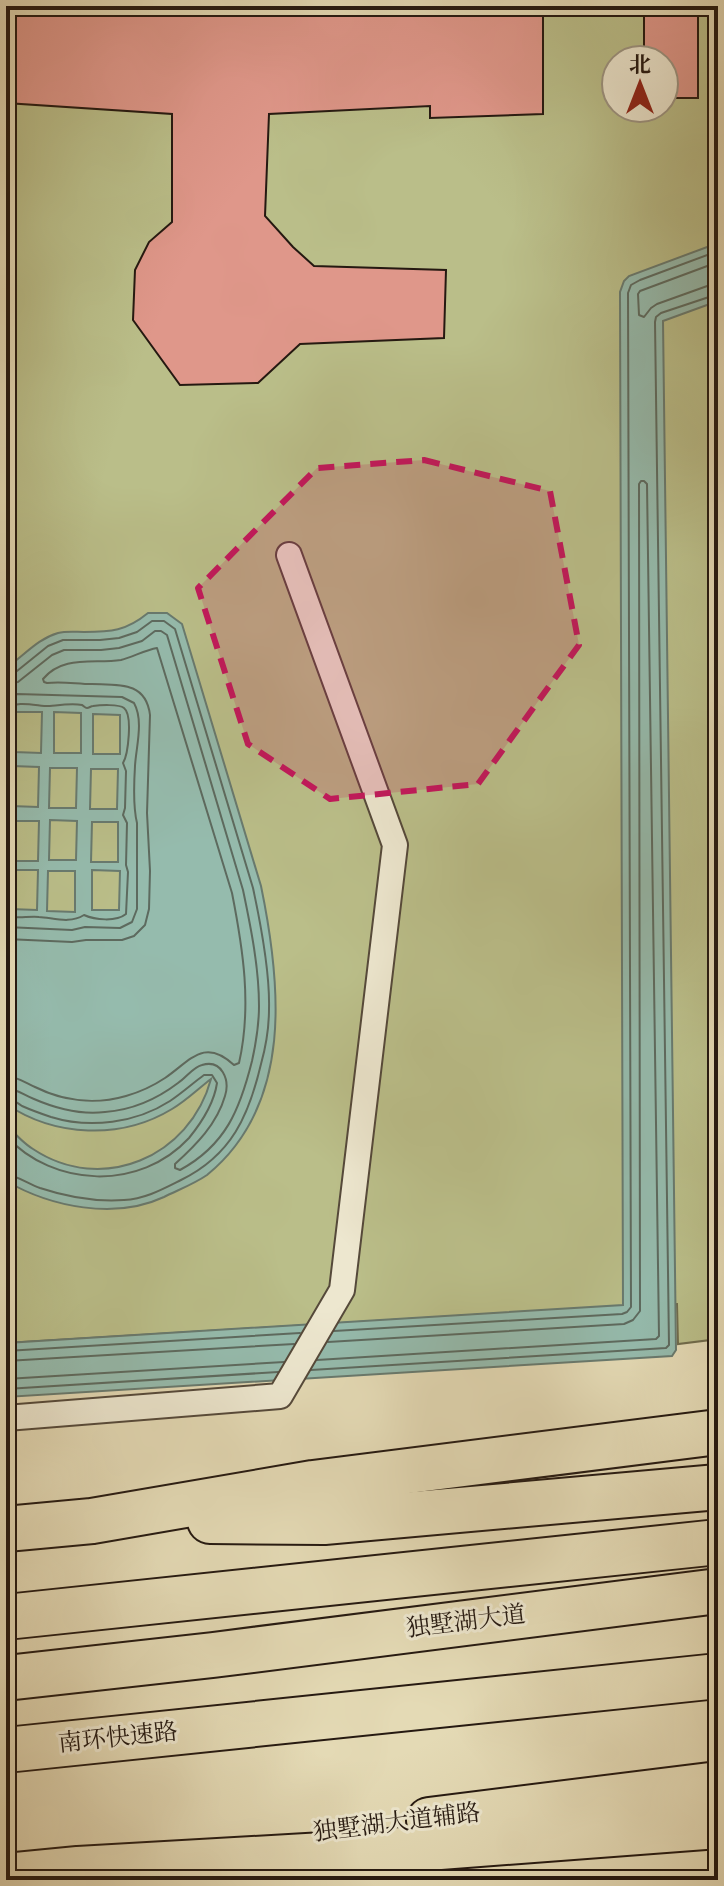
<svg xmlns="http://www.w3.org/2000/svg" width="724" height="1886" font-family="'Old Standard TT','Noto Serif SC',serif">
<style>
.green{fill:#babe89;stroke:#706c4d;stroke-width:2;fill-rule:evenodd}
.water{fill:#95bbad;stroke:#687a6f;stroke-width:2;fill-rule:evenodd}
.lines{fill:none;stroke-linecap:round;stroke-linejoin:round}
.shore{stroke:#5d6a5f;stroke-width:2}
.building{fill:#df978a;stroke:#251911;stroke-width:2}
.service-casing{stroke:#55493a;stroke-width:28}
.primary-casing{stroke:#251911;stroke-width:48}
.trunk-casing{stroke:#251911;stroke-width:48}
.service{stroke:#ede7cf;stroke-width:24}
.primary{stroke:#e4dab5;stroke-width:44}
.trunk{stroke:#e4dab5;stroke-width:44}
.marked{fill:#c2185b;fill-opacity:0.2;stroke:#c2185b;stroke-width:6;stroke-dasharray:16 10;stroke-linejoin:round}
.labels{text-anchor:middle;dominant-baseline:central;stroke-width:6;stroke-linejoin:round;paint-order:stroke}
.street-label{font-size:24px;fill:#251911;stroke:#ede7cf}
</style>
<rect width="100%" height="100%" fill="#e4dab5"/>
<filter id="stains"><feTurbulence type="fractalNoise" baseFrequency=".0025" numOctaves="4"/><feColorMatrix values="0 0 0 0 .2 0 0 0 0 .09 0 0 0 0 .02 0 0 0 .5 -.17"/></filter>
<radialGradient id="worn" r=".72"><stop offset=".6" stop-color="#630" stop-opacity="0"/><stop offset="1" stop-color="#630" stop-opacity=".3"/></radialGradient>
<path class="green" d="M 6,6 L 718,6 L 718,1339 L 678,1344 L 677,1304 L 624,1306 L 6,1343 ZM 616,60 L 664,60 L 664,108 L 616,108 Z"/>
<g class="water">
<path d="M 718,243 L 718,301 L 663,321 L 676,1350 L 672,1356 L 6,1397 L 6,1343 L 623,1305 L 620,292 L 624,281 L 629,276 Z"/>
<path d="M 148,613 L 167,613 L 182,624 L 261,886 C 281,983 294,1104 207,1175 C 194,1184 178,1190 164,1197 C 115,1220 51,1207 6,1181 L 6,1124 C 14,1133 23,1143 33,1149 C 102,1195 190,1157 211,1079 C 199,1088 186,1101 172,1109 C 121,1140 55,1137 6,1104 L 6,668 C 24,656 37,639 58,633 C 66,631 75,632 84,632 C 111,632 126,631 148,613 ZM 15,712 L 42,712 L 41,753 L 14,752 ZM 54,712 L 81,713 L 81,753 L 54,753 ZM 93,714 L 120,715 L 120,754 L 93,754 ZM 12,766 L 39,767 L 38,807 L 11,806 ZM 50,768 L 77,768 L 76,808 L 49,808 ZM 91,769 L 118,769 L 117,809 L 90,809 ZM 50,820 L 77,821 L 76,860 L 49,860 ZM 11,821 L 39,821 L 38,861 L 11,861 ZM 92,822 L 118,822 L 118,862 L 91,862 ZM 10,870 L 38,870 L 37,910 L 10,909 ZM 92,870 L 120,871 L 119,910 L 92,910 ZM 48,871 L 75,871 L 75,912 L 47,911 Z"/>
</g>
<g class="lines">
<g class="shore">
<path d="M 718,262 L 640,291 L 638,294 L 639,315 L 644,317 L 651,308 L 657,304 L 710,285 L 718,284"/>
<path d="M 6,674 L 17,671 L 48,646 L 63,640 L 100,640 L 119,638 L 137,632 L 152,621 L 164,621 L 175,629 L 253,888 C 261,925 270,972 269,1009 C 269,1028 266,1046 261,1064 C 249,1115 232,1155 181,1180 C 163,1189 145,1199 124,1200 C 95,1202 67,1197 40,1188 C 29,1184 17,1176 6,1174"/>
<path d="M 6,684 L 18,682 L 52,655 L 64,650 L 101,650 L 119,648 L 142,641 L 155,631 L 161,631 L 167,635 L 243,890 C 251,928 259,968 259,1006 C 259,1025 256,1043 252,1061 C 240,1109 226,1145 180,1170 L 175,1168 L 175,1164 C 196,1145 217,1124 225,1096 C 230,1080 222,1059 202,1065 C 193,1067 186,1078 178,1083 C 157,1099 132,1110 105,1112 C 80,1115 57,1109 34,1099 C 24,1095 17,1089 6,1088"/>
<path d="M 6,697 L 17,694 L 122,697 L 134,703 C 144,721 136,747 135,766 C 134,782 133,807 137,823 L 137,909 L 132,922 L 120,928 L 85,927 L 72,930 L 6,927"/>
<path d="M 6,746 C 6,738 4,715 8,709 C 15,699 41,707 50,706 C 60,705 72,703 82,705 C 84,706 85,708 87,708 C 89,708 91,706 93,706 C 100,705 119,704 124,708 C 133,715 128,755 123,763 L 126,771 L 125,808 L 123,815 L 127,823 L 126,865 L 128,872 L 126,914 C 116,922 95,920 84,915 C 70,924 54,918 39,917 C 28,916 17,919 6,916"/>
<path d="M 6,939 L 72,942 L 86,940 L 122,940 L 134,936 L 145,925 L 149,909 L 150,871 L 147,813 L 150,715 C 146,681 118,685 92,684 C 77,684 62,681 47,683 L 44,682 L 43,679 C 63,655 93,664 121,660 C 133,657 145,650 157,648 L 232,893 C 243,949 252,1006 239,1063 L 234,1065 C 204,1037 190,1061 165,1078 C 153,1086 140,1092 126,1096 C 95,1105 63,1101 35,1087 C 24,1082 18,1077 6,1076"/>
<path d="M 6,1098 C 13,1099 16,1102 22,1106 C 31,1110 42,1114 51,1117 C 90,1129 136,1123 170,1101 C 182,1093 193,1083 204,1075 L 212,1075 L 217,1083 C 214,1104 202,1122 189,1138 C 140,1191 54,1188 6,1136"/>
<path d="M 334,1331 L 622,1314 L 627,1312 L 631,1307 L 628,293 L 631,285 L 640,280 L 718,251"/>
<path d="M 6,1351 L 300,1333"/>
<path d="M 317,1360 L 656,1339 L 659,1336 L 647,484 L 644,481 L 641,481 L 639,484 L 640,1311 L 633,1320 L 624,1324 L 328,1342"/>
<path d="M 6,1361 L 294,1344"/>
<path d="M 311,1370 L 666,1348 L 669,1345 L 655,322 L 656,317 L 661,313 L 718,294"/>
<path d="M 6,1379 L 284,1362"/>
<path d="M 6,1389 L 278,1372"/>
</g>
</g>
<g class="building">
<path d="M 6,6 L 47,6 L 59,11 L 430,16 L 431,6 L 543,6 L 543,114 L 430,118 L 430,106 L 269,114 L 265,216 L 293,247 L 314,266 L 446,270 L 444,338 L 300,344 L 258,383 L 180,385 L 133,320 L 135,270 L 149,242 L 172,222 L 172,114 L 6,103 Z"/>
<path d="M 644,6 L 698,6 L 698,98 L 664,98 L 664,60 L 644,60 Z"/>
</g>
<g class="lines">
<g class="service-casing">
<path id="service" d="M 6,1418 L 280,1396 L 342,1290 L 395,845 L 289,555"/>
</g>
<g class="primary-casing">
<g id="primary">
<path d="M 210,1521 L 324,1522 L 718,1487"/>
<path d="M 6,1529 L 92,1521 L 313,1483 L 718,1432"/>
<path d="M 429,1820 L 718,1784"/>
<path d="M 6,1876 L 78,1869 L 375,1852 L 718,1826"/>
</g>
</g>
<g class="trunk-casing">
<g id="trunk">
<path d="M 6,1617 L 718,1542"/>
<path d="M 6,1678 L 213,1655 L 718,1591"/>
<path d="M 6,1750 L 718,1676"/>
</g>
</g>
<use href="#service" class="service"/>
<use href="#primary" class="primary"/>
<use href="#trunk" class="trunk"/>
</g>
<path class="marked" d="M 424,460 L 550,491 L 579,645 L 478,784 L 330,799 L 248,744 L 198,588 L 317,468 Z"/>
<g class="labels">
<g class="street-label">
<text transform="translate(466 1623) rotate(-7)">独墅湖大道</text>
<text transform="translate(118 1739) rotate(-6)">南环快速路</text>
<text transform="translate(397 1824) rotate(-7)">独墅湖大道辅路</text>
</g>
</g>
<rect width="724" height="1886" fill="none" stroke="#e4dab5" stroke-width="32"/>
<rect x="8" y="8" width="708" height="1870" fill="none" stroke="#251911" stroke-width="4"/>
<rect x="16" y="16" width="692" height="1854" fill="none" stroke="#251911" stroke-width="2"/>
<g transform="translate(640 84)"><circle r="38" fill="#ede7cf" stroke="#9d9583" stroke-width="2"/>
<path d="M0-6L14 30L0 20L-14 30Z" fill="#8f2418"/>
<text y="-12" font-size="22" font-weight="bold" text-anchor="middle" fill="#251911">北</text>
</g>
<rect width="100%" height="100%" filter="url(#stains)"/>
<rect width="100%" height="100%" fill="url(#worn)"/>
</svg>
